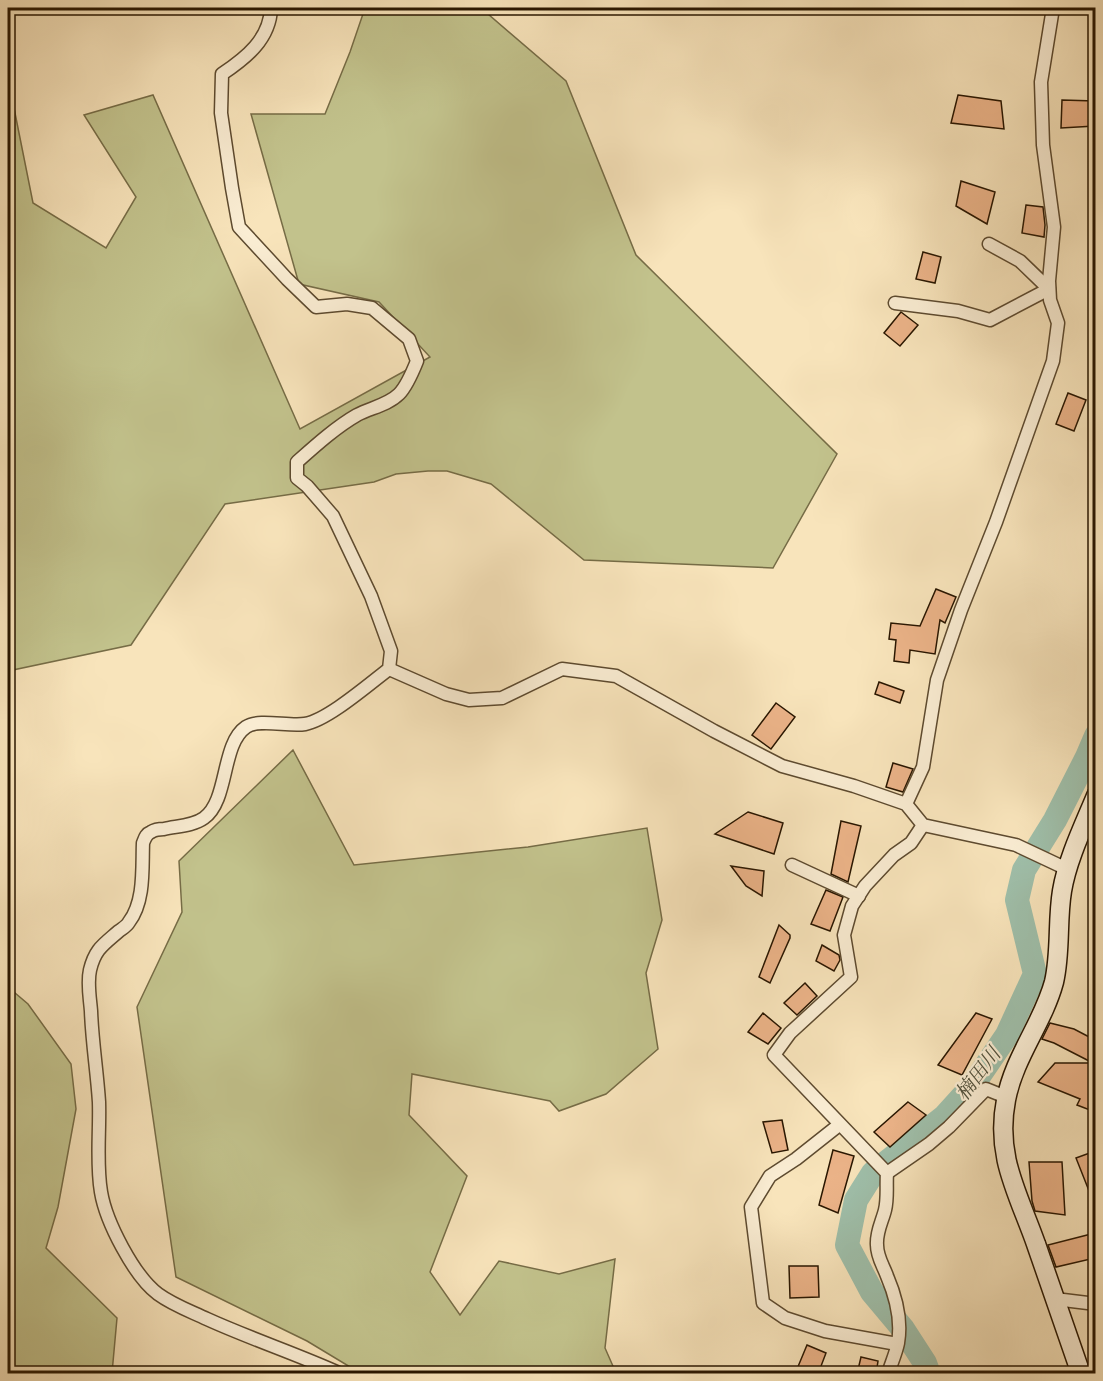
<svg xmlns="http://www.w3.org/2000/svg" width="1103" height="1381" font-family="Alegreya,'Noto Serif JP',serif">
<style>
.green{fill:#c2c28c;stroke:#766c46;stroke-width:1.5}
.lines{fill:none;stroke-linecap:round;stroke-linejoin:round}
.river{stroke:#9fbfaa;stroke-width:24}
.building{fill:#ebb388;stroke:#291600;stroke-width:1.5}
.street-casing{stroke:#5d4a2f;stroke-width:15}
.secondary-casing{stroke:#291600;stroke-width:21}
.street{stroke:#faedd3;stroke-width:12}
.secondary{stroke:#faedd3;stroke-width:18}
.labels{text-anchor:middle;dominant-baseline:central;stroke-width:4.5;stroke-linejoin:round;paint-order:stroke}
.water-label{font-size:20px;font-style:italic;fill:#52513c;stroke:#faedd3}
</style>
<rect width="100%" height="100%" fill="#f8e4bb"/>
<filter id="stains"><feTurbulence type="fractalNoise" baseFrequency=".00333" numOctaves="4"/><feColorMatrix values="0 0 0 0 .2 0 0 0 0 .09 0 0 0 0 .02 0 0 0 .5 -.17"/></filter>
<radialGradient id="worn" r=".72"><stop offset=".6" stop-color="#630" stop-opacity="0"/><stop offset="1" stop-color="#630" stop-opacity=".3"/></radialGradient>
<g class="green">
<path d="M 365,8 L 481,8 L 566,81 L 636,255 L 837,454 L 773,568 L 584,560 L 491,484 L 447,471 L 428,471 L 396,474 L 374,482 L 225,504 L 131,645 L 8,671 L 8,78 L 33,203 L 106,248 L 136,197 L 84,115 L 153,95 L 300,429 L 430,357 L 379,302 L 299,284 L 251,114 L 325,114 L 350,52 Z"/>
<path d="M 293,750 L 354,865 L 528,847 L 647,828 L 662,920 L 646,973 L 658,1049 L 606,1094 L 559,1111 L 550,1101 L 412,1074 L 409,1115 L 467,1176 L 430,1272 L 460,1315 L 499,1261 L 559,1274 L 615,1259 L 605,1348 L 616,1373 L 360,1373 L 307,1341 L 176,1277 L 137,1007 L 182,912 L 179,861 Z"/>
<path d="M 8,987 L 28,1004 L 71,1064 L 76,1109 L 58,1207 L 46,1248 L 117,1318 L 112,1373 L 8,1373 Z"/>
</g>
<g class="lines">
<path class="river" d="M 929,1374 L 925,1363 L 903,1329 L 872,1292 L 847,1245 L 856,1200 L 873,1173 L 944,1117 L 973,1085 L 1007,1035 L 1035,974 L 1017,900 L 1024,870 L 1055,820 L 1087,757 L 1096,736"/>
</g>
<g class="building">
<path d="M 958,95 L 1001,101 L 1004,129 L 951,123 Z"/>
<path d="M 1062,100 L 1095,101 L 1095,126 L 1061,128 Z"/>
<path d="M 961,181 L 995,192 L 987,224 L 956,206 Z"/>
<path d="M 1026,205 L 1043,207 L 1045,225 L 1044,237 L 1022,233 Z"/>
<path d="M 923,252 L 941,257 L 935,283 L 916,279 Z"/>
<path d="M 901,312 L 918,325 L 900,346 L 884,333 Z"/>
<path d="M 1068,393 L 1086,400 L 1074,431 L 1056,424 Z"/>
<path d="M 936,589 L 956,597 L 945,623 L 940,620 L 935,654 L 910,650 L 909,663 L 894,661 L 896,640 L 889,639 L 891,623 L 920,626 Z"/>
<path d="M 879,682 L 904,691 L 900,703 L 875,694 Z"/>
<path d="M 776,703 L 795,717 L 771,749 L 752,735 Z"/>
<path d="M 893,763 L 913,769 L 903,792 L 886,787 Z"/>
<path d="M 748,812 L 783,823 L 774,854 L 715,834 Z"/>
<path d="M 841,821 L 861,826 L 848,882 L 831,874 Z"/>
<path d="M 731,866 L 764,871 L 762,896 L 746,886 Z"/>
<path d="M 826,890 L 843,897 L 830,931 L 811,924 Z"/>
<path d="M 779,925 L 790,935 L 790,938 L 770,983 L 759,977 Z"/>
<path d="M 822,945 L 839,955 L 840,960 L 834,971 L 816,961 Z"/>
<path d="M 805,983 L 817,996 L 797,1015 L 784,1003 Z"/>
<path d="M 763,1013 L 781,1028 L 768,1044 L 748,1032 Z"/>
<path d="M 976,1013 L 992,1019 L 962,1075 L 938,1065 Z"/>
<path d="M 1050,1023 L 1074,1029 L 1095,1040 L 1095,1112 L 1077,1105 L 1080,1099 L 1038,1082 L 1055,1063 L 1093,1063 L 1054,1043 L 1042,1039 Z"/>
<path d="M 908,1102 L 926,1115 L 890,1147 L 874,1132 Z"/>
<path d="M 782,1120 L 788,1150 L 772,1153 L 763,1122 Z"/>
<path d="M 833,1150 L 854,1156 L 838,1213 L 819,1205 Z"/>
<path d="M 1095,1151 L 1095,1206 L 1076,1158 Z"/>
<path d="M 1029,1162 L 1062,1162 L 1065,1215 L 1035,1211 L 1032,1201 Z"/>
<path d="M 1095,1233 L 1095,1258 L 1056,1267 L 1048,1245 Z"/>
<path d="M 789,1266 L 818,1266 L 819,1297 L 790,1298 Z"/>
<path d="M 807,1345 L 826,1353 L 818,1374 L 808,1374 L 797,1369 Z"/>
<path d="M 861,1357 L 878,1361 L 876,1374 L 857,1374 Z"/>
</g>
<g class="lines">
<g class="street-casing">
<g id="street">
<path d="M 271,8 C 270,39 246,58 222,74 L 221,113 L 232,188 L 239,227 L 287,279 L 316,307 L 347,304 L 372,308 L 409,339 L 417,361 C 413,371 407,386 399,394 C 388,405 370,408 357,415 C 336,427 315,446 297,462 L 297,478 L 307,486 L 333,516 L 371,596 L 391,651 L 389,669 C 369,684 328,720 305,724 C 289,727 259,718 246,727 C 221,744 229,800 204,818 C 193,826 177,826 164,829 C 160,829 154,830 151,832 C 146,834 145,838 143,843 C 142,868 145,901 129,922 C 127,926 123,928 119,931 C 103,945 95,949 90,970 C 87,983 90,998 91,1011 C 92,1041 97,1071 99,1102 C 100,1131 96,1163 101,1192 C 106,1222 134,1276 158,1294 C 173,1305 190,1311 207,1319 C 251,1339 297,1354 341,1374"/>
<path d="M 895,303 L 958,311 L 990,320 L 1049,289 L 1020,261 L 989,244"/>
<path d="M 389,669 L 446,694 L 469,700 L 502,698 L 562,669 L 616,676 L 714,731 L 782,766 L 854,786 L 906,804 L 923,825 L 1016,845 L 1067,869"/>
<path d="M 906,804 L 923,767 L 937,680 L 961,610 L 996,522 L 1053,361 L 1058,323 L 1050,300 L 1049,281 L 1054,227 L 1043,145 L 1041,82 L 1053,8"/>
<path d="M 792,865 L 859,896"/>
<path d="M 839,1125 L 796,1159 L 770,1176 L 751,1207 L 763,1303 L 785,1318 L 825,1331 L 897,1344"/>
<path d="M 887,1173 L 929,1144 L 949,1127 L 986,1089 L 1006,1097"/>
<path d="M 1055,1299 L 1096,1304"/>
<path d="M 888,1374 C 891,1364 896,1353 898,1343 C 902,1320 896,1297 887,1276 C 883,1265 877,1257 877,1245 C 876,1232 882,1222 885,1210 C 888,1198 886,1185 887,1173 L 774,1055 L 790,1033 L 851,977 L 844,935 L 852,906 L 865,886 L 894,855 L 911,843 L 923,825"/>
</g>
</g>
<g class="secondary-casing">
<path id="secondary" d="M 1081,1374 C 1066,1330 1051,1287 1036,1244 C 1018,1193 995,1156 1006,1100 C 1014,1057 1043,1023 1054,982 C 1061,952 1057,921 1062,891 C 1067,860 1084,825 1096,796"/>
</g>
<use href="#street" class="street"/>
<use href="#secondary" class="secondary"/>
</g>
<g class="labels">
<g class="water-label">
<text transform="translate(978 1074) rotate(-53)">楠田川</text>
</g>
</g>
<rect width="1103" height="1381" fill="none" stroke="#f8e4bb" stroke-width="30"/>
<rect x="9" y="9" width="1085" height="1363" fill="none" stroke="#291600" stroke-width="3"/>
<rect x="15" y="15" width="1073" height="1351" fill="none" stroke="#291600" stroke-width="1.5"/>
<rect width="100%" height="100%" filter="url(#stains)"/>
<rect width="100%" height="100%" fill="url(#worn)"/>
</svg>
